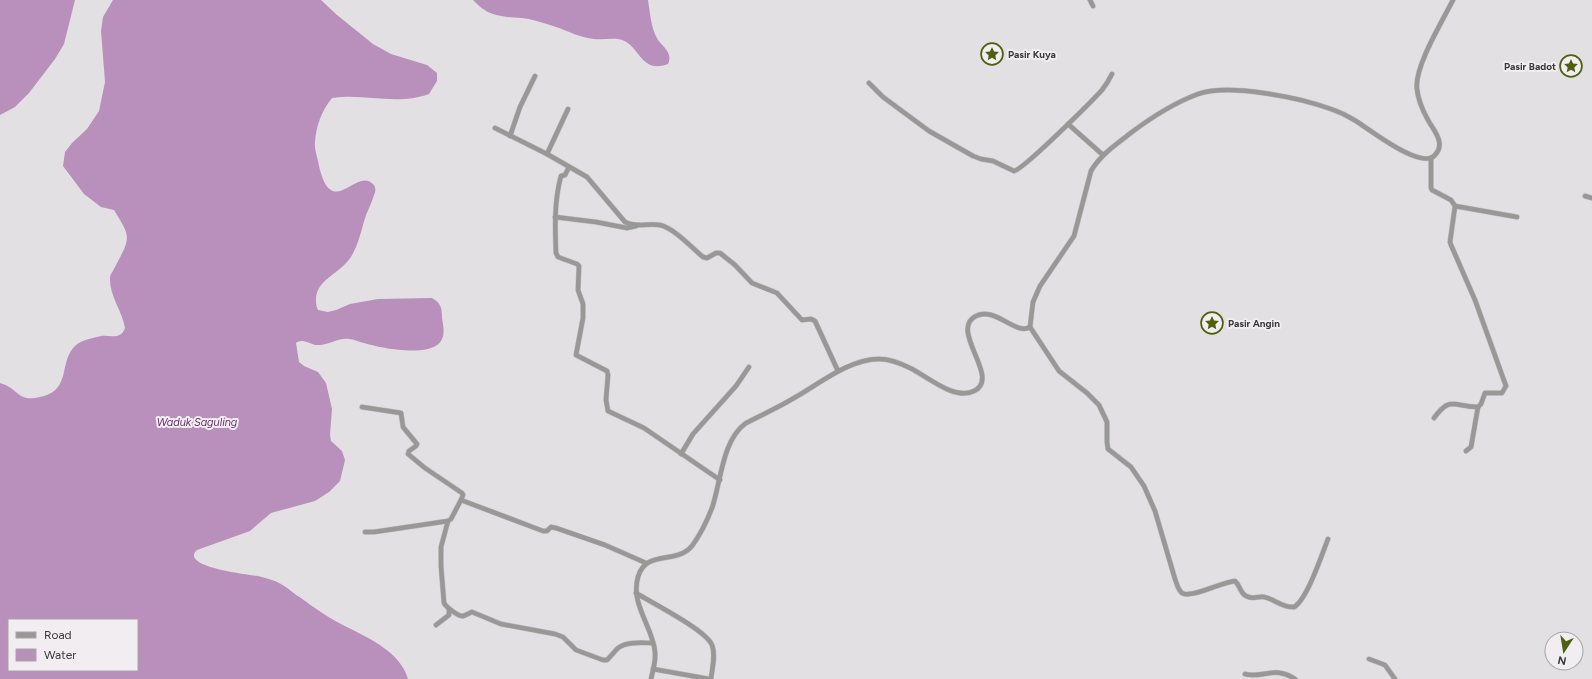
<svg xmlns="http://www.w3.org/2000/svg" width="1592" height="679" font-family="Figtree,sans-serif">
<style>
.water{fill:#b98fbc;fill-rule:evenodd}
.lines{fill:none;stroke-linecap:round;stroke-linejoin:round}
.street-casing{stroke:#c1bec2;stroke-width:5.5}
.street{stroke:#989997;stroke-width:4.5}
.labels{text-anchor:middle;dominant-baseline:central;stroke-width:4;stroke-linejoin:round;paint-order:stroke}
.poi-label{font-size:10px;font-weight:bold;fill:#39383a;stroke:#f1edf1;text-anchor:start}
.water-label{font-size:11px;font-style:italic;fill:#643169;stroke:#f1edf1}
</style>
<rect width="100%" height="100%" fill="#e3e0e4"/>
<g class="water">
<path d="M 0,0 L 75,0 L 64,44 L 55,59 L 29,93 L 15,107 L 0,115 Z"/>
<path d="M 113,0 L 321,0 L 337,15 L 373,44 L 391,54 L 427,65 L 437,73 L 437,81 L 429,94 C 395,106 366,93 332,98 C 322,110 316,126 315,142 C 314,150 318,158 319,166 C 321,174 324,186 331,190 C 344,198 360,171 373,184 C 376,187 376,191 374,195 C 372,202 369,208 366,215 C 361,230 358,250 347,262 C 336,275 318,280 316,298 C 316,303 316,306 318,310 L 328,312 L 336,310 L 350,304 L 378,299 L 432,298 C 441,303 442,308 442,318 C 443,324 445,333 442,339 C 434,359 380,348 364,343 C 359,342 354,339 349,339 C 339,337 329,345 319,345 C 311,346 304,337 296,343 L 299,362 L 304,366 L 318,372 L 326,383 L 332,409 L 330,435 L 331,441 L 342,451 L 345,460 L 340,481 L 329,492 L 315,501 L 271,513 L 250,531 L 197,550 C 178,567 251,575 258,576 C 265,578 274,580 281,584 C 288,588 294,594 301,598 C 313,607 326,616 339,623 C 364,636 400,650 408,679 L 0,679 L 0,383 C 21,389 16,404 44,396 C 71,388 59,361 75,346 C 80,340 94,338 101,336 C 110,335 121,340 125,328 C 122,310 109,296 110,277 C 111,273 115,268 117,263 C 132,236 129,235 114,210 L 101,207 L 84,194 L 63,166 L 65,152 L 72,143 L 87,129 L 99,111 L 105,82 L 101,31 L 103,17 ZM 9,620 L 137,620 L 137,670 L 9,670 Z"/>
<path d="M 473,0 L 648,0 C 650,12 651,29 658,40 C 664,48 673,53 668,64 C 639,75 640,42 618,39 C 610,38 602,40 594,39 C 581,38 568,31 556,27 C 547,24 538,21 529,19 C 517,17 505,18 493,14 C 484,11 479,6 473,0 Z"/>
</g>
<g class="lines">
<g class="street-casing">
<g id="street">
<path d="M 1090,0 L 1093,6"/>
<path d="M 869,83 L 883,97 L 929,131 L 973,156 L 981,159 L 993,161 L 1014,171 C 1024,169 1092,101 1102,90 C 1106,85 1109,80 1112,74"/>
<path d="M 1068,124 L 1103,155"/>
<path d="M 495,128 L 547,154 L 587,177 L 625,222 C 636,228 648,223 660,225 C 674,228 692,248 703,257 L 707,258 L 716,253 L 720,253 L 735,265 L 752,283 L 777,293 L 802,320 L 811,319 L 815,321 L 838,371"/>
<path d="M 510,136 L 520,107 L 535,76"/>
<path d="M 547,154 L 568,109"/>
<path d="M 1431,159 L 1431,188 L 1432,190 L 1451,200 L 1455,206 L 1450,242 L 1451,245 L 1475,300 L 1506,386 L 1502,393 L 1485,393 L 1481,404 L 1478,407 C 1454,407 1451,395 1434,418"/>
<path d="M 569,167 L 565,175 L 561,176 C 554,201 555,228 556,253 L 558,257 L 577,264 L 579,266 L 578,290 L 583,304 L 583,318 L 576,355 L 607,371 L 608,375 L 606,400 L 608,411 L 644,428 L 720,480"/>
<path d="M 1585,196 L 1592,198"/>
<path d="M 1455,206 L 1517,217"/>
<path d="M 555,217 L 596,222 L 627,228 L 636,226"/>
<path d="M 1030,327 L 1059,371 L 1087,393 L 1099,405 L 1107,422 L 1107,442 L 1108,449 L 1131,467 L 1144,486 L 1155,511 L 1175,579 C 1177,584 1178,590 1182,593 C 1190,599 1222,582 1235,581 C 1240,585 1240,593 1246,596 C 1253,600 1258,596 1264,597 C 1275,599 1282,608 1294,607 C 1307,600 1322,554 1328,539"/>
<path d="M 362,407 L 401,413 L 403,427 L 417,444 L 416,446 L 409,451 L 408,454 L 425,468 L 462,493 L 463,495 L 461,500 L 543,531 L 547,531 L 551,527 L 556,528 L 605,545 L 646,563"/>
<path d="M 1466,451 L 1471,447 L 1478,407"/>
<path d="M 681,454 L 693,434 L 736,386 L 749,367"/>
<path d="M 448,521 L 441,547 L 441,566 L 444,603 C 446,607 458,616 462,616 C 465,616 469,613 472,612 L 501,624 L 555,634 L 563,637 L 576,650 L 603,660 L 607,660 C 611,656 614,652 618,648 C 627,641 642,643 653,643"/>
<path d="M 365,532 L 374,532 L 448,521 L 451,519 L 461,500"/>
<path d="M 636,593 C 652,603 706,630 712,645 C 716,655 712,669 711,679"/>
<path d="M 436,625 L 449,615 L 449,609"/>
<path d="M 1369,659 L 1385,665 L 1395,679"/>
<path d="M 653,669 L 709,679"/>
<path d="M 1245,674 C 1264,679 1274,665 1295,679"/>
<path d="M 651,679 C 653,670 656,661 655,652 C 653,627 630,604 638,577 C 646,549 676,565 692,546 C 700,535 707,521 712,508 C 721,482 722,440 746,423 C 762,415 779,407 794,398 C 819,384 849,359 879,359 C 890,359 900,363 910,368 C 927,376 954,401 974,391 C 1002,378 948,330 976,316 C 995,306 1016,336 1030,327 L 1033,302 L 1040,286 L 1074,236 L 1091,171 C 1101,154 1117,144 1132,132 C 1152,117 1174,103 1198,94 C 1230,83 1300,98 1331,109 C 1340,112 1348,116 1356,121 C 1369,129 1422,171 1435,155 C 1446,143 1434,131 1428,120 C 1423,111 1418,100 1417,89 C 1414,67 1443,20 1453,0"/>
</g>
</g>
<use href="#street" class="street"/>
</g>
<defs>
<g id="sight-ring" transform="scale(1.15)"><circle r="9.5" fill="#f1edf1" stroke="#4d620e" stroke-width="1.5"/><path d="M0-6L1.8-2.2L6-1.7L2.9 1.2L3.7 5.4L0 3.3L-3.7 5.4L-2.9 1.2L-6-1.7L-1.8-2.2Z" fill="#4d620e"/></g>
</defs>
<g fill-rule="evenodd">
<use href="#sight-ring" x="992" y="54"/>
<use href="#sight-ring" x="1571" y="66"/>
<use href="#sight-ring" x="1212" y="323"/>
</g>
<g class="labels">
<g class="poi-label">
<text x="1008" y="54">Pasir Kuya</text>
<text x="1556" y="66" text-anchor="end">Pasir Badot</text>
<text x="1228" y="323">Pasir Angin</text>
</g>
<g class="water-label">
<text x="197" y="422">Waduk Saguling</text>
</g>
</g>
<rect x="8" y="619" width="130" height="52" fill="#f1edf1" stroke="#a7a5a8"/>
<rect x="16" y="632" width="20" height="6" fill="#989997" stroke="#a7a5a8"/>
<text x="44" y="639" font-size="12" fill="#39383a">Road</text>
<rect x="16" y="649" width="20" height="12" fill="#b98fbc" stroke="#a7a5a8"/>
<text x="44" y="659" font-size="12" fill="#39383a">Water</text>
<g transform="translate(1564 651) rotate(192)"><circle r="19" fill="#f1edf1" stroke="#a7a5a8"/>
<path d="M0-3L7 15L0 10L-7 15Z" fill="#4d620e"/>
<text y="-6" font-size="11" font-weight="bold" text-anchor="middle" fill="#39383a">N</text>
</g>
</svg>
